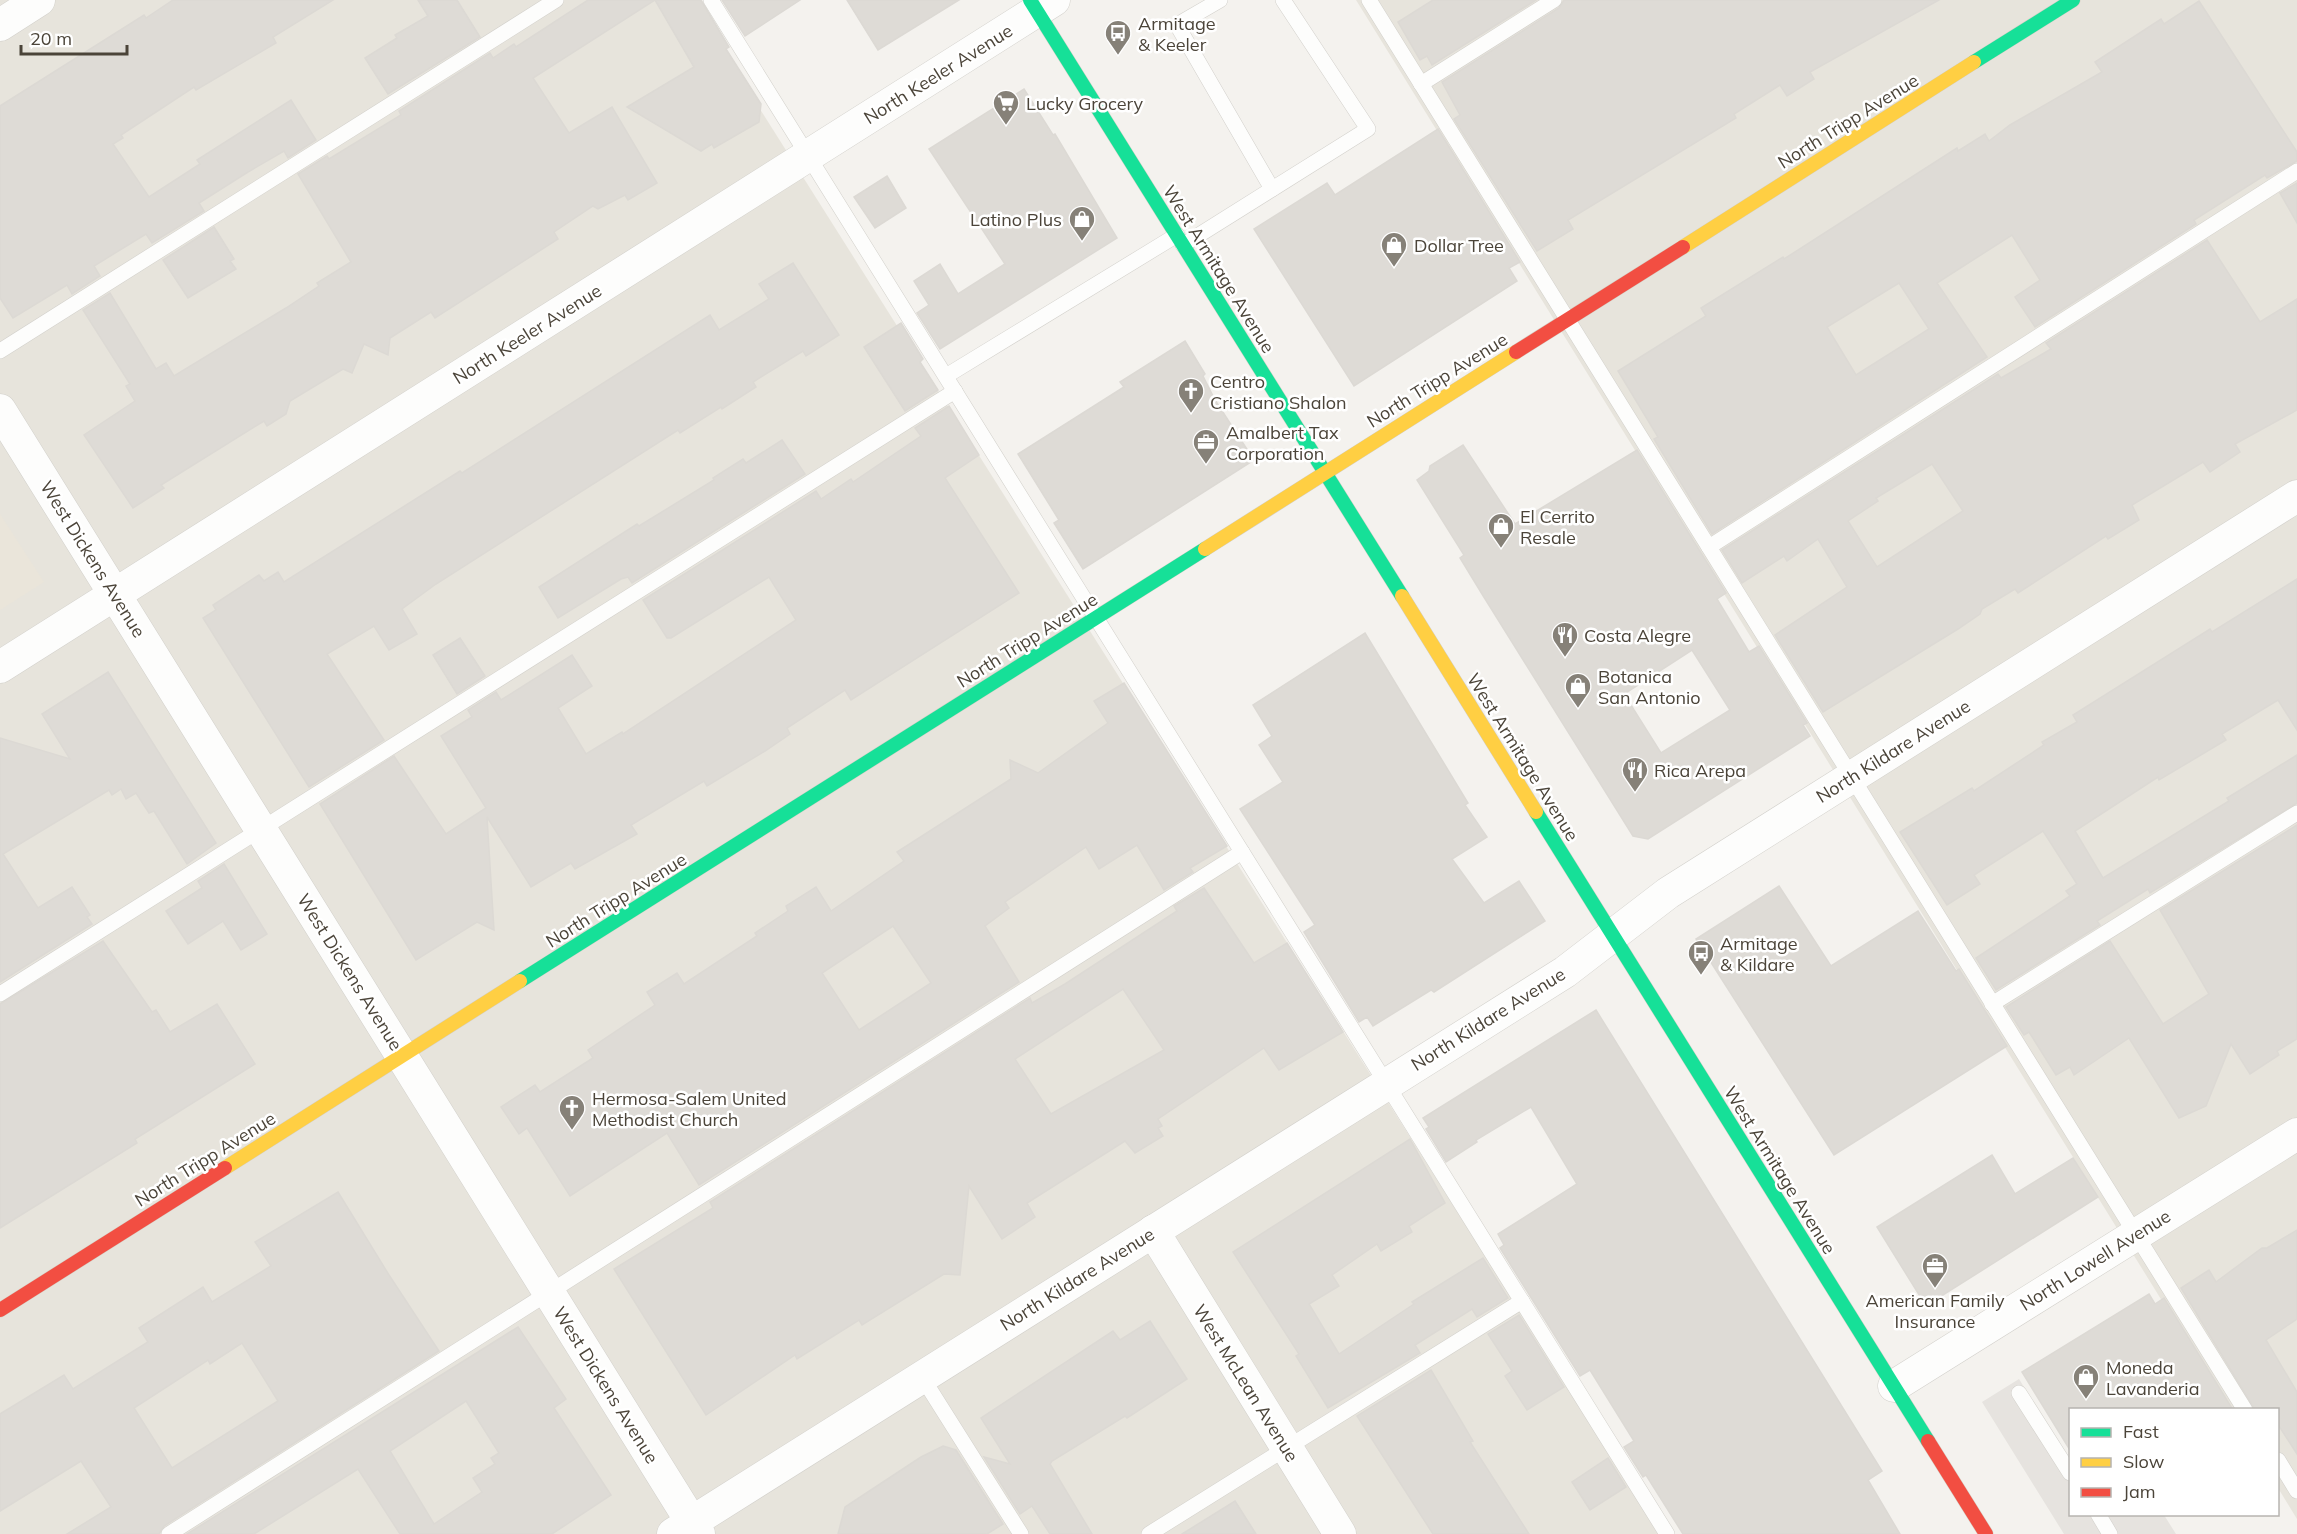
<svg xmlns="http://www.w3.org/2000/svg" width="2297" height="1534" font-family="Mulish,sans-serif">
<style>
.residential{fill:#e7e4dc}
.education{fill:#eae5da}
.parking{fill:#e6e3df}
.building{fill:#dedbd6;stroke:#dcd9d4;stroke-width:1.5;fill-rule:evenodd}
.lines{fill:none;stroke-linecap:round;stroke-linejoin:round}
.lane-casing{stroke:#d2d0cb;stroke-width:16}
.street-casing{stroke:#d2d0cb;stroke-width:33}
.fast-casing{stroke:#d3cfc5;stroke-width:15}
.slow-casing{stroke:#d3cfc5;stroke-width:15}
.jam-casing{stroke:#d3cfc5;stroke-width:15}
.lane{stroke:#fdfdfc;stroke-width:15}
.street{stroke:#fdfdfc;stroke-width:32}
.fast{stroke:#16e098;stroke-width:14}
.slow{stroke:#ffcf43;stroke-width:14}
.jam{stroke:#f24e42;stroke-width:14}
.labels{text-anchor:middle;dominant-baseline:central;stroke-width:5;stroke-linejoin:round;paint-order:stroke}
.poi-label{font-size:18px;fill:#4b4439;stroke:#fff;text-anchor:start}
.street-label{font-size:18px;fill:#4b4439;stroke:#fff}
</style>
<rect width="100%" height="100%" fill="#f4f2ee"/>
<g class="residential">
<path d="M 0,0 L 691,0 L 1661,1534 L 0,1534 Z"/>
<path d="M 1356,0 L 2297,0 L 2297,1519 L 2278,1488 L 2278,1410 L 2229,1409 Z"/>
</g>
<path class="education" d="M 0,514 L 44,582 L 0,610 Z"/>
<path class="parking" d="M 2019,1379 L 2070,1461 L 2070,1514 L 2164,1515 L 2176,1534 L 2064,1534 L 1982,1402 Z"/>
<g class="building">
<path d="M 173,0 L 333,0 L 273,37 L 276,43 L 196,90 L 194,87 L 121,135 L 123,138 L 113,144 L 149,197 L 200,164 L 197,160 L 291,100 L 316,140 L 288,158 L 284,151 L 248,172 L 199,203 L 204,211 L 152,243 L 146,234 L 94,266 L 100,276 L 72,294 L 67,285 L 13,318 L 0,298 L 0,106 L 144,15 L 146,18 Z"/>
<path d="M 418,0 L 457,0 L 480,37 L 388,94 L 365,58 L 397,38 L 395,35 L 428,16 Z"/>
<path d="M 588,0 L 655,0 L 533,78 L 569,133 L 612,107 L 657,183 L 628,200 L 625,195 L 598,209 L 593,206 L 554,232 L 558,239 L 435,318 L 431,312 L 390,338 L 388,355 L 364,344 L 352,373 L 343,369 L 290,401 L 286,414 L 267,426 L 264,421 L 161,485 L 164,488 L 133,508 L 84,435 L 135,401 L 126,386 L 130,384 L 83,310 L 110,293 L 156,369 L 166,363 L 174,376 L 286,308 L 319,286 L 317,283 L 351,262 L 298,174 L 327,156 L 329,159 L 401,115 L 399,111 L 490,53 L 493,58 L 514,44 L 516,47 Z"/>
<path d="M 655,0 L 701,0 L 729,47 L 726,49 L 761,104 L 759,122 L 714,148 L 712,144 L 701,151 L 627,107 L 694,67 Z"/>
<path d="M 722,0 L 800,0 L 745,36 Z"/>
<path d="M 847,0 L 959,0 L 878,50 Z"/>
<path d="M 1433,0 L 1536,0 L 1432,65 L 1427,56 L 1420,60 L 1398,22 Z"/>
<path d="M 1564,0 L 1939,0 L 1810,72 L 1814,79 L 1787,96 L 1780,85 L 1734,114 L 1736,118 L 1568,220 L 1573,229 L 1537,251 L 1454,119 L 1460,115 L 1442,82 L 1559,8 Z"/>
<path d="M 2199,1 L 2297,152 L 2297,161 L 2267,178 L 2265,175 L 2194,220 L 2196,224 L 2035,327 L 2015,297 L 2040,280 L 2012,235 L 1937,283 L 1987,357 L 1712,534 L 1654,439 L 1658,437 L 1618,371 L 1706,316 L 1701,308 L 1783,257 L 1784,259 L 1957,148 L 1958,151 L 1985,134 L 1989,141 L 2010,125 L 2102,72 L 2095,62 L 2161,19 L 2164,24 ZM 1899,283 L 1929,329 L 1856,375 L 1827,327 Z"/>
<path d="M 1024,89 L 1053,135 L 1055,134 L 1117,238 L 940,349 L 917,313 L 929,305 L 914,281 L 940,264 L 958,294 L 1005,264 L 929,149 Z"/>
<path d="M 1438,129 L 1520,262 L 1509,268 L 1517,281 L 1354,386 L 1254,229 L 1327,183 L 1335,195 Z"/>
<path d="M 887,176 L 906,208 L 875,228 L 854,197 Z"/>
<path d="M 2297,183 L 2297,223 L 2280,193 Z"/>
<path d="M 214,227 L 234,259 L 230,261 L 236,269 L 188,298 L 163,260 Z"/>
<path d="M 2207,240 L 2260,322 L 2297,299 L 2297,410 L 2235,444 L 2240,452 L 2210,472 L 2203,462 L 2132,505 L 2139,520 L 2108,539 L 2106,536 L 2018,593 L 2015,589 L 1982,609 L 1980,614 L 1958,629 L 1823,712 L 1775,635 L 1847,587 L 1818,539 L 1787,561 L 1784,556 L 1742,583 L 1722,550 L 1998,374 L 2001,378 L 2051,349 L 2046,343 ZM 1932,464 L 1963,511 L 1877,567 L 1848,521 L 1878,501 L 1876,498 Z"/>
<path d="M 793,263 L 839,335 L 806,356 L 803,351 L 753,382 L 756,387 L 722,409 L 721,407 L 680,433 L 678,430 L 436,584 L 402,609 L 417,634 L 389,650 L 374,626 L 327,654 L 384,740 L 309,787 L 203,618 L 216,610 L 213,605 L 259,575 L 264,581 L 278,572 L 284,582 L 460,471 L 462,473 L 710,315 L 719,330 L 769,299 L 759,284 Z"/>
<path d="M 901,323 L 923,359 L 920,362 L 938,390 L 905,411 L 864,347 Z"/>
<path d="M 1185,341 L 1205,374 L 1203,376 L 1215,400 L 1254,460 L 1083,569 L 1054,523 L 1059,520 L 1018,454 L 1124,387 L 1120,382 Z"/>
<path d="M 949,406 L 979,455 L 945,478 L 1019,593 L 851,700 L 845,690 L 787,728 L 790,734 L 765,751 L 707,786 L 704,781 L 631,825 L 637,834 L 575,869 L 571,863 L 531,887 L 487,817 L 494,930 L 477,922 L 416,960 L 320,804 L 394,756 L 446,834 L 486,808 L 441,736 L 472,717 L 468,710 L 496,692 L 501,700 L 572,655 L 592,686 L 558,708 L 586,754 L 622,732 L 623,734 L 796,620 L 769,577 L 671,638 L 667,638 L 643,600 L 816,491 L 821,499 L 851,479 L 853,482 L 921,436 L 915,428 Z"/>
<path d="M 782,440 L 805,474 L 632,583 L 628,577 L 621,579 L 558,618 L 539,587 L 637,524 L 639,526 L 714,480 L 713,478 L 743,459 L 746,463 Z"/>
<path d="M 1463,445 L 1515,524 L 1637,450 L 1726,593 L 1717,599 L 1749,652 L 1759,646 L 1807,723 L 1803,725 L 1810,736 L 1648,839 L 1633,836 L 1482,594 L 1460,558 L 1464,555 L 1417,480 L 1429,471 L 1430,466 ZM 1692,650 L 1730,710 L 1661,753 L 1624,694 Z"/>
<path d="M 2297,579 L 2297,730 L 2278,700 L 2222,734 L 2226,740 L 2159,780 L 2158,777 L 2075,831 L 2103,878 L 2229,801 L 2227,798 L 2297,755 L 2297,803 L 2150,893 L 2148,889 L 2097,921 L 2100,925 L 1996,990 L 1976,958 L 2070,896 L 2066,891 L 2077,884 L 2043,831 L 1974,875 L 1980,884 L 1947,905 L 1900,832 L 1972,788 L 1974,791 L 2044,745 L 2042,742 L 2077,722 L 2073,715 L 2210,629 L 2212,632 Z"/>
<path d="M 1365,633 L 1468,803 L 1465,805 L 1487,837 L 1452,859 L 1484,903 L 1519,881 L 1545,921 L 1434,992 L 1431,990 L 1373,1026 L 1367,1017 L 1359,1022 L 1304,932 L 1315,925 L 1240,809 L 1283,782 L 1259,745 L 1272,736 L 1253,705 Z"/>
<path d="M 460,638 L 485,676 L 457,694 L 433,655 Z"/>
<path d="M 108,672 L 216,843 L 187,864 L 154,811 L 149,813 L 136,793 L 126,799 L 121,789 L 112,795 L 109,790 L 3,854 L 38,908 L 72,887 L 90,915 L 87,917 L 92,924 L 0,982 L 0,738 L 70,759 L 42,714 Z"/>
<path d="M 1124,683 L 1227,846 L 1190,868 L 1193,872 L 1164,890 L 1137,845 L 1099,869 L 1086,847 L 1005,902 L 1009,908 L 985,926 L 1019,982 L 699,1185 L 667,1133 L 570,1196 L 527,1128 L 519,1134 L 501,1107 L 535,1085 L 540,1092 L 593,1058 L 588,1050 L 655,1005 L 647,992 L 677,973 L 684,984 L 757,936 L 755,933 L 788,911 L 786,906 L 816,887 L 831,911 L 904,861 L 897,852 L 1011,779 L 1010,760 L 1038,773 L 1108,723 L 1094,701 ZM 893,926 L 931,983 L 859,1030 L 822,973 Z"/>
<path d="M 2297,825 L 2297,1039 L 2277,1051 L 2279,1055 L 2250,1074 L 2231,1044 L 2206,1106 L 2179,1118 L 2129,1038 L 2074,1075 L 2070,1067 L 2056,1075 L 2029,1032 L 2024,1035 L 2006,1007 L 2110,941 L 2163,1024 L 2209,994 L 2160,910 Z"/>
<path d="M 224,864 L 267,934 L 241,950 L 223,921 L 188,944 L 166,911 L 202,888 L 198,881 Z"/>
<path d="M 1779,886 L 1831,966 L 1918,911 L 1956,971 L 1959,969 L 2007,1046 L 1834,1155 L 1696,939 Z"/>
<path d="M 1204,888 L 1254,963 L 1287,943 L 1343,1032 L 1279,1070 L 1264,1048 L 1158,1119 L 1162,1126 L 1158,1128 L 1163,1136 L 1135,1153 L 1125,1141 L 1027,1203 L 1035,1217 L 1002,1239 L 969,1186 L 960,1275 L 944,1274 L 862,1325 L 859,1320 L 797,1359 L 795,1355 L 706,1415 L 614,1269 L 713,1208 L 710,1202 L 1030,998 L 1032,1003 L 1065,984 L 1177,911 L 1174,906 ZM 1123,989 L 1164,1050 L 1051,1114 L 1015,1059 Z"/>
<path d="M 103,941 L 152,1012 L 156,1010 L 170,1032 L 217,1004 L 255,1064 L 135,1139 L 137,1143 L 0,1228 L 0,1004 Z"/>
<path d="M 1596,1010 L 1882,1471 L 1868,1480 L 1900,1534 L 1683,1534 L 1646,1475 L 1643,1477 L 1624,1447 L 1634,1441 L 1590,1370 L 1580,1376 L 1500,1248 L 1504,1245 L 1498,1234 L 1577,1184 L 1531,1107 L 1476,1140 L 1477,1142 L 1446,1162 L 1426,1129 L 1429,1127 L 1423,1118 Z"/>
<path d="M 1410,1139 L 1445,1203 L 1409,1226 L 1412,1232 L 1381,1251 L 1377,1244 L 1332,1275 L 1339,1286 L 1309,1304 L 1339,1354 L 1414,1304 L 1412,1302 L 1483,1258 L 1508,1298 L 1477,1317 L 1472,1309 L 1415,1345 L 1420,1353 L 1328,1408 L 1296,1356 L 1299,1354 L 1233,1252 Z"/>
<path d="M 1992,1155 L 2015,1194 L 2073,1158 L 2098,1197 L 1932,1302 L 1921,1298 L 1877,1227 Z"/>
<path d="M 338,1192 L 389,1275 L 439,1351 L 164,1526 L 159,1534 L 67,1534 L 111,1507 L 81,1461 L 0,1511 L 0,1414 L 64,1375 L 73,1389 L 148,1342 L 139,1328 L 203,1287 L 212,1302 L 271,1266 L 255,1242 ZM 242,1343 L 278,1401 L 172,1468 L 134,1408 L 208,1360 L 210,1364 Z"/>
<path d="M 2297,1230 L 2297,1319 L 2266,1340 L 2297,1392 L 2297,1454 L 2277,1423 L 2277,1410 L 2255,1410 L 2181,1288 L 2209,1270 L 2216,1282 L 2262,1248 L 2267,1248 Z"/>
<path d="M 2149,1294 L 2155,1304 L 2164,1298 L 2233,1410 L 2070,1410 L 2070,1450 L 2022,1372 Z"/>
<path d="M 1519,1315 L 1564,1387 L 1527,1410 L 1505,1376 L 1512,1371 L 1488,1334 Z"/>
<path d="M 1150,1321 L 1187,1379 L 1127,1418 L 1125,1416 L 1052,1461 L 1050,1464 L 1092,1534 L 1050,1534 L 1032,1506 L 1020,1514 L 984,1457 L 1010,1464 L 981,1418 L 1113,1331 L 1120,1340 Z"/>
<path d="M 518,1327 L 566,1399 L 554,1408 L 611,1495 L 552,1534 L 400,1534 L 358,1469 L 254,1534 L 187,1534 ZM 466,1401 L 499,1453 L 491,1458 L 495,1464 L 473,1478 L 482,1492 L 434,1524 L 390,1451 Z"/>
<path d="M 1431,1370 L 1473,1441 L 1470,1442 L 1529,1534 L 1433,1534 L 1357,1416 Z"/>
<path d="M 943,1446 L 956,1450 L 1003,1524 L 987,1534 L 838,1534 L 845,1507 L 921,1457 Z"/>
<path d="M 1608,1458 L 1626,1487 L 1590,1510 L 1572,1482 Z"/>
<path d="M 1235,1501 L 1256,1534 L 1182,1534 Z"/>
</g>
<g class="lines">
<g class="lane-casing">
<g id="lane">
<path d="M 711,0 L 1667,1534"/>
<path d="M 1220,0 L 1177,25 L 1272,189"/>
<path d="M 1369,0 L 2245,1410"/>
<path d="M 1421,84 L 1554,0"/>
<path d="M 1183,245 L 1368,129 L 1283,0"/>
<path d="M 0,351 L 556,0"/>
<path d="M 946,376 L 1177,235"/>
<path d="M 1709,547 L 2297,171"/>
<path d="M 0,994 L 955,391"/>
<path d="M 1992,1004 L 2297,813"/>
<path d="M 922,1377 L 1021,1534"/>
<path d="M 2019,1393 L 2070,1473"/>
<path d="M 2278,1460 L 2297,1491"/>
<path d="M 2098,1514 L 2110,1534"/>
<path d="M 169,1534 L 1242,852"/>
<path d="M 1149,1534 L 1522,1301"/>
</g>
</g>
<g class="street-casing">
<g id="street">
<path d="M 0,25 L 39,0"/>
<path d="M 0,410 L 699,1534"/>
<path d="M 0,667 L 1054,0"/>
<path d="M 1153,1231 L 1340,1534"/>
<path d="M 1894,1386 L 2297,1134"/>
<path d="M 673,1534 L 1565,972 L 1668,893 L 2297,496"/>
</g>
</g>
<g class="fast-casing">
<g id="fast">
<path d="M 1030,0 L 1402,596"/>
<path d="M 1974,62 L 2073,0"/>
<path d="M 1536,812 L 1928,1441"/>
<path d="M 520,981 L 1205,549"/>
</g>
</g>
<g class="slow-casing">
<g id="slow">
<path d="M 1683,247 L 1974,62"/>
<path d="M 1205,549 L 1516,352"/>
<path d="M 1402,596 L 1536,812"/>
<path d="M 225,1168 L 520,981"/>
</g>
</g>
<g class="jam-casing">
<g id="jam">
<path d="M 1516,352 L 1683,247"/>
<path d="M 0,1310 L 225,1168"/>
<path d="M 1928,1441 L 1986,1534"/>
</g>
</g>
<use href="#lane" class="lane"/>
<use href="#street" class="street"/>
<use href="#fast" class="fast"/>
<use href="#slow" class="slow"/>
<use href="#jam" class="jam"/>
</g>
<defs>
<g id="bus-pin" transform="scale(1.35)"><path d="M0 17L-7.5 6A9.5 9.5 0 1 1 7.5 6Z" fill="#868178" stroke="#fff"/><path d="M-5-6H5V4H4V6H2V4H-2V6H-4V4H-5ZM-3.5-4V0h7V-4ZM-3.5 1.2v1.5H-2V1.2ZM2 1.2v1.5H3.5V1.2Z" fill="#fff"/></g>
<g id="supermarket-pin" transform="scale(1.35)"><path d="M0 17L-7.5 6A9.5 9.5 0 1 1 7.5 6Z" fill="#868178" stroke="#fff"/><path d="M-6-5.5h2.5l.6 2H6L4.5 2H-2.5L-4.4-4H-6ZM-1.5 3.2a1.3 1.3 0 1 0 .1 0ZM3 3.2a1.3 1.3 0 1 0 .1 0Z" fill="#fff"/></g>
<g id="shop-pin" transform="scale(1.35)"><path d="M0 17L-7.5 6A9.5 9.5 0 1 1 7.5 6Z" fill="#868178" stroke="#fff"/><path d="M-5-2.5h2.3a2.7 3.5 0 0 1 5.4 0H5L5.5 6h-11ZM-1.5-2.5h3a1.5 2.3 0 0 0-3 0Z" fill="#fff"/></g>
<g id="church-pin" transform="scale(1.35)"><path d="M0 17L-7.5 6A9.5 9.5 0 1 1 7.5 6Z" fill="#868178" stroke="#fff"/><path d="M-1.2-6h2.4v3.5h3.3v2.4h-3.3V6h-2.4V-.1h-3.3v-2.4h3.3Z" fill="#fff"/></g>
<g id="office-pin" transform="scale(1.35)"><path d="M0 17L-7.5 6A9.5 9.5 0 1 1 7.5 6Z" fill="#868178" stroke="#fff"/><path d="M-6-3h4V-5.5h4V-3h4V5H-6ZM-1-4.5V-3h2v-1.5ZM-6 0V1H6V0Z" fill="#fff"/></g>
<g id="restaurant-pin" transform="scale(1.35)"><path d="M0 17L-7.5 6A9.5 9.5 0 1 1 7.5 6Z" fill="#868178" stroke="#fff"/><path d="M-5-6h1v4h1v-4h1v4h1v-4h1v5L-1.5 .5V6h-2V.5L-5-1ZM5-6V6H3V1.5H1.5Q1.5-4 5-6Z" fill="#fff"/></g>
</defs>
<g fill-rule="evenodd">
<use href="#bus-pin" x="1118" y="33"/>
<use href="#supermarket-pin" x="1006" y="103"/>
<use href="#shop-pin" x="1082" y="219"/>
<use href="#shop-pin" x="1394" y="245"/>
<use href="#church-pin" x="1191" y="391"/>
<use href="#office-pin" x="1206" y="442"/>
<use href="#shop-pin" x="1501" y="526"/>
<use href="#restaurant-pin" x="1565" y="635"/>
<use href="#shop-pin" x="1578" y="686"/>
<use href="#restaurant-pin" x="1635" y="770"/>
<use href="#bus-pin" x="1701" y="953"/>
<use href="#church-pin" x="572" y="1108"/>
<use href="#office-pin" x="1935" y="1266"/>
<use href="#shop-pin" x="2086" y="1377"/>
</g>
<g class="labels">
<g class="poi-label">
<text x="1138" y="23">Armitage<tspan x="1138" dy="21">&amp; Keeler</tspan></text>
<text x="1026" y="103">Lucky Grocery</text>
<text x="1062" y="219" text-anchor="end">Latino Plus</text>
<text x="1414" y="245">Dollar Tree</text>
<text x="1210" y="381">Centro<tspan x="1210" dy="21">Cristiano Shalon</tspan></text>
<text x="1226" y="432">Amalbert Tax<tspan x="1226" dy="21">Corporation</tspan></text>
<text x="1520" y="516">El Cerrito<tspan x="1520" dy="21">Resale</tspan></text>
<text x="1584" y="635">Costa Alegre</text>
<text x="1598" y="676">Botanica<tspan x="1598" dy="21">San Antonio</tspan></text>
<text x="1654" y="770">Rica Arepa</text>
<text x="1720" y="943">Armitage<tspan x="1720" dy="21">&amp; Kildare</tspan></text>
<text x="592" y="1098">Hermosa-Salem United<tspan x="592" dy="21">Methodist Church</tspan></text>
<text x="1935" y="1300" text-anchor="middle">American Family<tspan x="1935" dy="21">Insurance</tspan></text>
<text x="2106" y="1367">Moneda<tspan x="2106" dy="21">Lavanderia</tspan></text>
</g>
<g class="street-label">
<text transform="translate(938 74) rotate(-32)">North Keeler Avenue</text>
<text transform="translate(1848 121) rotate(-32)">North Tripp Avenue</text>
<text transform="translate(1219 269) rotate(58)">West Armitage Avenue</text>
<text transform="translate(527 334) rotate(-32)">North Keeler Avenue</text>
<text transform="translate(1437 380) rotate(-32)">North Tripp Avenue</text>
<text transform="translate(93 559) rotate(58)">West Dickens Avenue</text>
<text transform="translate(1027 640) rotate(-32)">North Tripp Avenue</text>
<text transform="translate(1893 751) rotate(-32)">North Kildare Avenue</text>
<text transform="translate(1523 757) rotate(58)">West Armitage Avenue</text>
<text transform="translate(616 900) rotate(-32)">North Tripp Avenue</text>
<text transform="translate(350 972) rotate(58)">West Dickens Avenue</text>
<text transform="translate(1488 1019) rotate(-32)">North Kildare Avenue</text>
<text transform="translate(205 1159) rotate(-32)">North Tripp Avenue</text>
<text transform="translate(1780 1170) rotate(58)">West Armitage Avenue</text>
<text transform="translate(2095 1260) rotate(-32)">North Lowell Avenue</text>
<text transform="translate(1077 1279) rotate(-32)">North Kildare Avenue</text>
<text transform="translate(1246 1383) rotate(58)">West McLean Avenue</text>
<text transform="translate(606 1385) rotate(58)">West Dickens Avenue</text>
</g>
</g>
<rect x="2069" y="1408" width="210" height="108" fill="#ffffff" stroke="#b7b4b0" stroke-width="1.5"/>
<rect x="2081" y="1428" width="30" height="9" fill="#16e098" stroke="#b7b4b0" stroke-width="1.5"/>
<text x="2123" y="1438" font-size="18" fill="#4b4439">Fast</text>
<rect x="2081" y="1458" width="30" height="9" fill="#ffcf43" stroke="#b7b4b0" stroke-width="1.5"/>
<text x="2123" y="1468" font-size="18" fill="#4b4439">Slow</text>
<rect x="2081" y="1488" width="30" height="9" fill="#f24e42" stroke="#b7b4b0" stroke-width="1.5"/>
<text x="2123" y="1498" font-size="18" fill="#4b4439">Jam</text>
<path d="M21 45v9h106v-9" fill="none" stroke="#4b4439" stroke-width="3"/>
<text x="30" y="45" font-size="18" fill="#4b4439" stroke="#ffffff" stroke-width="4.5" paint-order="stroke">20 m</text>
</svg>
